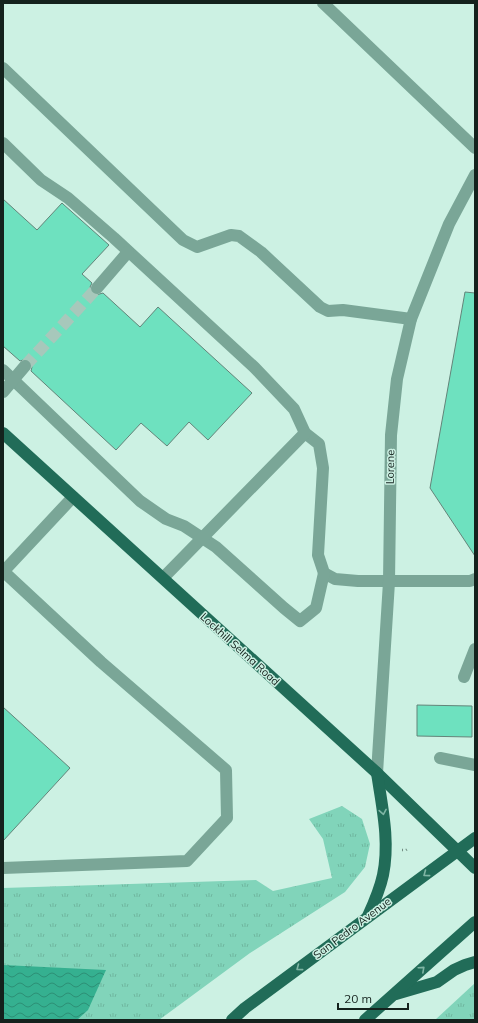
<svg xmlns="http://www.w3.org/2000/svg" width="478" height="1023" font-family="Mulish,sans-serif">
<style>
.grass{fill:url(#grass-tufts)}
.water{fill:url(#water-waves)}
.building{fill:#6ee1bf;stroke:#638479}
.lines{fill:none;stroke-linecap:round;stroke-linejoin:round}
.minor-tunnel{stroke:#a7c8bb;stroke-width:12;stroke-dasharray:12 6;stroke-linecap:butt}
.path{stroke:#738d83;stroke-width:2.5;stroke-dasharray:1 3;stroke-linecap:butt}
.minor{stroke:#7aa697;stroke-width:12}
.major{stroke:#216c58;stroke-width:12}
.oneway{stroke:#7fb5a4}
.labels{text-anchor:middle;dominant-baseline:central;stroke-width:3;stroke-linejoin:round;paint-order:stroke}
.street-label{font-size:11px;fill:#14221d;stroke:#ccf1e3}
</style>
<defs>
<pattern id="grass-tufts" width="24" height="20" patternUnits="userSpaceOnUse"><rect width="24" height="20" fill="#81d4ba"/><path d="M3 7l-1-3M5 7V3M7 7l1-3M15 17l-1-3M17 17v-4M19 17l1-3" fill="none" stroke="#6fb69f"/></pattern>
<pattern id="water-waves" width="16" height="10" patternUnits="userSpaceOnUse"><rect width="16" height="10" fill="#35b090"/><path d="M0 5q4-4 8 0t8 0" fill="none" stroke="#2c8f75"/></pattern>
</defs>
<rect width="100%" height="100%" fill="#ccf1e3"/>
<g class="grass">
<path d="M 342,806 L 362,819 L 370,844 L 365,867 L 345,892 L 250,953 L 159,1020 L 3,1020 L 3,888 L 256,880 L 273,891 L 332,878 L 323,839 L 309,819 Z"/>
<path d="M 475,983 L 475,1020 L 435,1020 Z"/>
</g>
<path class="water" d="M 3,965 L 106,970 L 88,1010 L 77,1020 L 3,1020 Z"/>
<g class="building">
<path d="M 3,199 L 37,230 L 62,203 L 63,204 L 109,245 L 82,274 L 92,283 L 90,287 L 92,293 L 96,295 L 103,293 L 140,327 L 158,307 L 252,393 L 208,440 L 189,422 L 167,446 L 141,423 L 116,450 L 31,371 L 32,367 L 30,361 L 26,359 L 20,361 L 3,346 Z"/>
<path d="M 465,292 L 475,293 L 475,556 L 430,488 Z"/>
<path d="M 417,705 L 472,706 L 472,737 L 417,736 Z"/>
<path d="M 3,707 L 70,768 L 3,841 Z"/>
</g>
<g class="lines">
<path class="minor-tunnel" d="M 25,366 L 97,288"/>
<path class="path" d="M 402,850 L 406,850 L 409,848"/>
<g class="minor">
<path d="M 323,3 L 475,148"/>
<path d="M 3,68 L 183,240 L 197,247 L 231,235 L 239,236 L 261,252 L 320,307 L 328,311 L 343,310 L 411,319"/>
<path d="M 3,143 L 41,180 L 68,198 L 114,238 L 254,367 L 294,409 L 305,433 L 319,444 L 323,468 L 318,555 L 324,573 L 335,579 L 358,581 L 470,581 L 475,579"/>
<path d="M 97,288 L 128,252"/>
<path d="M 3,370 L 140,501 L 166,519 L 184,526 L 216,547 L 284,608 L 300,621 L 316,608 L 324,573"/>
<path d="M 3,392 L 25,366"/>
<path d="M 3,571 L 101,662 L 226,770 L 227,818 L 187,861 L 3,868"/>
<path d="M 3,572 L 73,497"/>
<path d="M 163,578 L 305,433"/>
<path d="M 464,677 L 475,649"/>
<path d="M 440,758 L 475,765"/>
<path d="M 377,773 L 389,582 L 391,435 L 397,379 L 411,319 L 449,224 L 475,175"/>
</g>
<g class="major">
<path d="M 3,433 L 377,773 L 475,868"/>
<path d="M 368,916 C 374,903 380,889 383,875 C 390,841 382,807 377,773"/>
<path d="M 396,994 L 437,982 L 454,970 L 465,965 L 475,962"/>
<path d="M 232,1020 L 245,1008 L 475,838"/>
<path d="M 365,1020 L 475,922"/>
</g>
</g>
<defs><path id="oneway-chevron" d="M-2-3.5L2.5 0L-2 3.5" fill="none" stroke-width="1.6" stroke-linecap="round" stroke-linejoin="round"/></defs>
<g class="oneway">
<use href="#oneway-chevron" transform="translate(383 812) rotate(80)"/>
<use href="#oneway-chevron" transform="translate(426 874) rotate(143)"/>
<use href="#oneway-chevron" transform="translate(299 968) rotate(143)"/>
<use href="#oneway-chevron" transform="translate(422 969) rotate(-42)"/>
</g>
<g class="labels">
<g class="street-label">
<text transform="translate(390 467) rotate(-89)">Lorene</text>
<text transform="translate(240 649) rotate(42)">Lockhill Selma Road</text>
<text transform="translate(352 928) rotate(-37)">San Pedro Avenue</text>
</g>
</g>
<rect width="478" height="1023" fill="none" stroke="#14221d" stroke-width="8"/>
<path d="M338 1003v6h70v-6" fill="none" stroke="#14221d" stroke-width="2"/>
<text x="344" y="1003" font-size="12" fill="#14221d" stroke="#ccf1e3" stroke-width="3" paint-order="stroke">20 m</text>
</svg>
